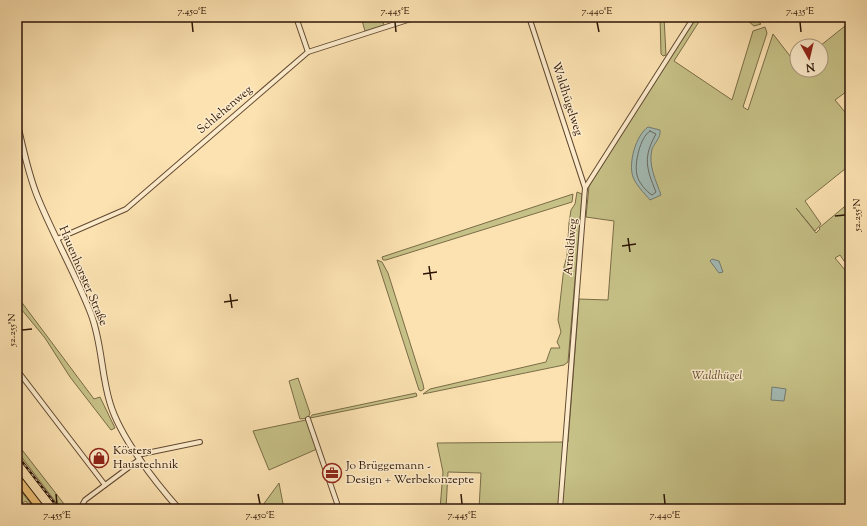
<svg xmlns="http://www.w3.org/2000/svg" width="867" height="526" font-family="'Sorts Mill Goudy',serif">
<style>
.green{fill:#c6c187;stroke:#7a6c47}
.water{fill:#a3bbb6;stroke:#747970}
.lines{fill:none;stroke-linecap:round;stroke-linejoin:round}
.shore{stroke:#68685e;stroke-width:1}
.minor-casing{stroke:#614932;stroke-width:6}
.tertiary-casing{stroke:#614932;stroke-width:7}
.primary-casing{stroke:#2d1607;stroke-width:9}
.minor{stroke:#fdeccc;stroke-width:4}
.tertiary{stroke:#fdeccc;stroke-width:5}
.primary{stroke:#eec178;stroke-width:7}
.rail-casing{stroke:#2d1607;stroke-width:2.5}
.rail{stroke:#fdeccc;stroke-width:1;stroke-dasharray:3;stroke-linecap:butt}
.ticks{fill:none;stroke:#2d1607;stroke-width:1.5}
.labels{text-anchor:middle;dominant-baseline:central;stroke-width:3;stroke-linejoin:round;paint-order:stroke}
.street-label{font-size:12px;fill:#2d1607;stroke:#fdeccc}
.park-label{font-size:12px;font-style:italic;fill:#5b492d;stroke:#fdeccc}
.poi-label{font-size:12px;fill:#2d1607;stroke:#fdeccc;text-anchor:start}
.neatline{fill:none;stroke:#2d1607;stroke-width:1.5}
.ticks-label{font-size:10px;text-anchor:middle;fill:#2d1607}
</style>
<rect width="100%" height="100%" fill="#fce2b1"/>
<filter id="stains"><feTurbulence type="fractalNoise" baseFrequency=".005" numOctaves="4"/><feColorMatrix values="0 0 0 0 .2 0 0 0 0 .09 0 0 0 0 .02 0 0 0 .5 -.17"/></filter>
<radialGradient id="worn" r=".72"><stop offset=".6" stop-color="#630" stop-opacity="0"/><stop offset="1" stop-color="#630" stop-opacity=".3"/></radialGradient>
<g class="green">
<path d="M 361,17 L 381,17 L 384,25 L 365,31 Z"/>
<path d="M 660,17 L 664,17 L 666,55 L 663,56 L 661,54 Z"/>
<path d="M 696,17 L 702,17 L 674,61 L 732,100 L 753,31 L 765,27 L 767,33 L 743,107 L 748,110 L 773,34 L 797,65 L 797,70 L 821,70 L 820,46 L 850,22 L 850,89 L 835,100 L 850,118 L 850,165 L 805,201 L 821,224 L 815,231 L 796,208 L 816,233 L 820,229 L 819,228 L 850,202 L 850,256 L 844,261 L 840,255 L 835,258 L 850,276 L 850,509 L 479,509 L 481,473 L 448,472 L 446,509 L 440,509 L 443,472 L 437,443 L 568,442 L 579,299 L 608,300 L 614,221 L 586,217 L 589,186 Z"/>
<path d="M 743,17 L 752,17 L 761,24 L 754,26 Z"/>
<path d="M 577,192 L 582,194 L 582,197 L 568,362 L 564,365 L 423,394 L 430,389 L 546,362 L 551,348 L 560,348 L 557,342 L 561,332 L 558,320 L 564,267 L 567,256 L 569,223 L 571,210 L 575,204 Z"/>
<path d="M 573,194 L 572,202 L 386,260 L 383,260 L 382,257 Z"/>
<path d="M 377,260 L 382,262 L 388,273 L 423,384 L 424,389 L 421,391 L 419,390 Z"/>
<path d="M 17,296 L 94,399 L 100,397 L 115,428 L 111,430 L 70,377 L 45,338 L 17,304 Z"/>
<path d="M 298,378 L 310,413 L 308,418 L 300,419 L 289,381 Z"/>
<path d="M 416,393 L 417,396 L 414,397 L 310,418 L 312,415 Z"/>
<path d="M 306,420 L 308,421 L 317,449 L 269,470 L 253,431 Z"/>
<path d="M 17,444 L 19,446 L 68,509 L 61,509 L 17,451 Z"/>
<path d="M 279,483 L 284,509 L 260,509 Z"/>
<path d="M 17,486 L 35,509 L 31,509 L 26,501 L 19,505 L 20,509 L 17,509 Z"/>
</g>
<g class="water">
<path d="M 648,127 L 660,130 C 661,138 655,142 652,149 C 648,166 656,180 661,195 L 650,200 C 644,193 636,185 633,177 C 628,163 636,135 648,127 Z"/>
<path d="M 712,259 L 719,261 L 723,272 L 719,273 L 710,261 Z"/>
<path d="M 772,387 L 786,389 L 784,401 L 771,400 Z"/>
</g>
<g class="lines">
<path class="shore" d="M 650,131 L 656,134 C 643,157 646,168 656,192 L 652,195 C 647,192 638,182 637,175 C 634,164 640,137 650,131 Z"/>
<g class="minor-casing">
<g id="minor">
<path d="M 296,17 L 308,52"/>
<path d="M 529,17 L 585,188"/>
<path d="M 57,239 L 126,209 L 308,52 L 417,17"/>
<path d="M 17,370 L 105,485"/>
<path d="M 308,419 L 339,509"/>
<path d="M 137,455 L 200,442"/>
<path d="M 80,509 L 85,500 L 140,459"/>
<path d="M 560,509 L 585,188 L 694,17"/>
</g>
</g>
<g class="tertiary-casing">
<path id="tertiary" d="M 17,122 C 23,148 28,174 38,198 C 54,237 76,275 91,314 C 102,343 101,374 110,403 C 120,437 155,482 179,509"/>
</g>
<g class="primary-casing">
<path id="primary" d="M 17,478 L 41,509"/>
</g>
<use href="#minor" class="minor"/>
<use href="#tertiary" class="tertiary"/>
<use href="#primary" class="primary"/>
<g class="rail-casing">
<path id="rail" d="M 17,455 L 59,509"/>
</g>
<use href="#rail" class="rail"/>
</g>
<path class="ticks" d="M 192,22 L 193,32M 395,22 L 396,32M 597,22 L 599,32M 800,22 L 801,32M 835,216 L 845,215M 628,238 L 630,252M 622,246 L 636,244M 429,266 L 431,280M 423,274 L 437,272M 230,294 L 232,308M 224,302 L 238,300M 22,330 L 32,329M 56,494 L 57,504M 258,494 L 260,504M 461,494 L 462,504M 664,494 L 665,504"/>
<defs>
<g id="shop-ring" transform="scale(1)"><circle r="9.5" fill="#fdeccc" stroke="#8f2418" stroke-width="1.5"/><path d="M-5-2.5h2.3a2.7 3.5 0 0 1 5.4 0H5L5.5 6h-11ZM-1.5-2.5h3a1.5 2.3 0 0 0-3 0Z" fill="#8f2418"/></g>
<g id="office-ring" transform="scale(1)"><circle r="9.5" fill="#fdeccc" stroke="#8f2418" stroke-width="1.5"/><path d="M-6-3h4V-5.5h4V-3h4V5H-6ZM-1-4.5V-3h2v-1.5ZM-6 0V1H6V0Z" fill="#8f2418"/></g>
</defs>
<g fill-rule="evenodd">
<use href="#shop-ring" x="99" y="458"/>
<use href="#office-ring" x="332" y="473"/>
</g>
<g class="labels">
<g class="street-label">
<text transform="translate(567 99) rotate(72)">Waldhügelweg</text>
<text transform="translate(225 110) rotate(-40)">Schlehenweg</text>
<text transform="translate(571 247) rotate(-85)">Arnoldweg</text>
<text transform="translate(83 276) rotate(67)">Hauenhorster Straße</text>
</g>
<g class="park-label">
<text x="717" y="376">Waldhügel</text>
</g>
<g class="poi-label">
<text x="113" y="451">Kösters<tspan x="113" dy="14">Haustechnik</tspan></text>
<text x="346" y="466">Jo Brüggemann -<tspan x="346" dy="14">Design + Werbekonzepte</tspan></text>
</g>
</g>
<rect width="867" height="526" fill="none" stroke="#fce2b1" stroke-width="44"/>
<g transform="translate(809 58) rotate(172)"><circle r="19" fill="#fdeccc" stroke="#aa967d"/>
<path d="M0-3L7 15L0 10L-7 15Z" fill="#8f2418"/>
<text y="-6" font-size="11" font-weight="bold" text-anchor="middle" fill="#2d1607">N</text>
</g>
<rect x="22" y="22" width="823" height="482" class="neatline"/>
<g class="ticks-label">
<text x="192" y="14">7.450°E</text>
<text x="395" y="14">7.445°E</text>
<text x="597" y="14">7.440°E</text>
<text x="800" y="14">7.435°E</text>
<text transform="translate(856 215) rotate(-90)" y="4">52.255°N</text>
<text transform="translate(11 330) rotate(-90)" y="4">52.255°N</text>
<text x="57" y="518">7.455°E</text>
<text x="260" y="518">7.450°E</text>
<text x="462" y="518">7.445°E</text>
<text x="665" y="518">7.440°E</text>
</g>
<rect width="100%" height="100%" filter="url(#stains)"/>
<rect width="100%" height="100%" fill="url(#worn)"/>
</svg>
